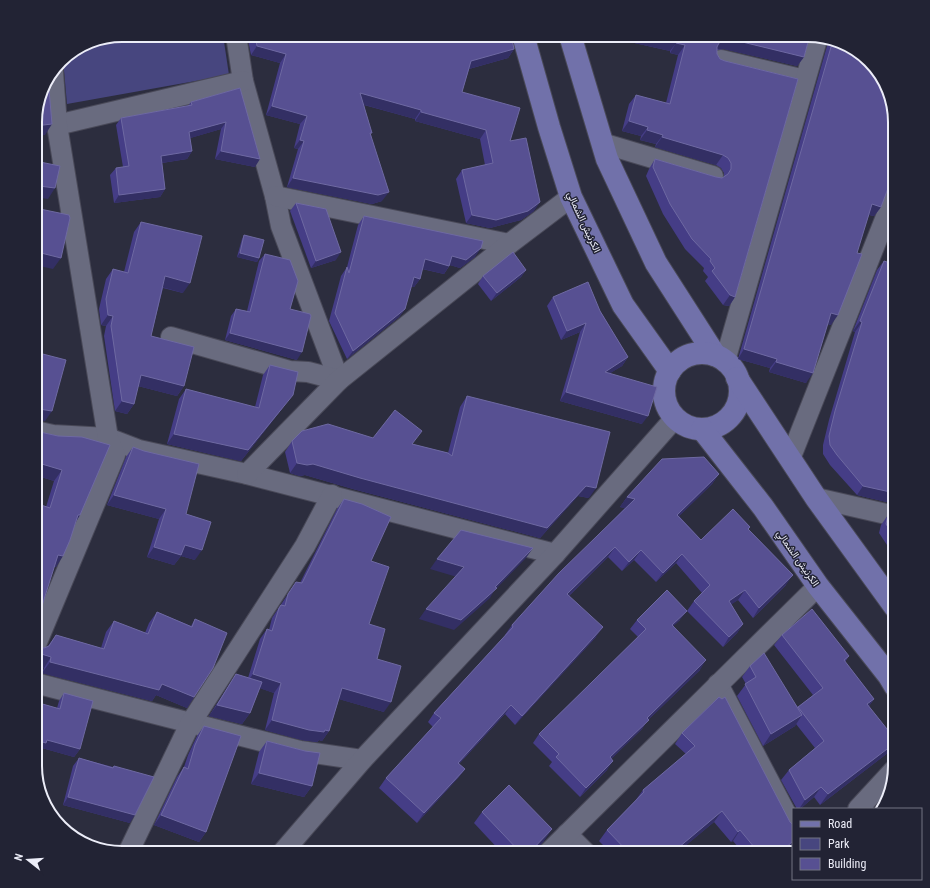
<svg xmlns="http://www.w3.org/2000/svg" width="930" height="888" font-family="'Roboto Condensed',Vazirmatn,sans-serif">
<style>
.green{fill:#47467f}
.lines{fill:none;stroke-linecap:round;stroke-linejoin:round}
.minor-casing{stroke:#494958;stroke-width:22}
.major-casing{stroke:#494958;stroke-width:24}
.minor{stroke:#696b7f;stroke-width:20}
.major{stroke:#7171aa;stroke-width:22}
.wall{fill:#453d86}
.shaded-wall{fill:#332f64}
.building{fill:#575092;stroke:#6e69a2}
.labels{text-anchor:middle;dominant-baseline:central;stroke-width:3;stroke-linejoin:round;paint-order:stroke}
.street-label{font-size:10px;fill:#ecedf8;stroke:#222334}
.rim{fill:none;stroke:#ecedf8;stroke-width:2}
</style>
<rect width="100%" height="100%" fill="#2c2d3e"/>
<path class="green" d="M 122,35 L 223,35 L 229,75 L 67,104 L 63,59 L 65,57 L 89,42 Z"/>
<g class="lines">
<g class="minor-casing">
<g id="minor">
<path d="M 236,35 L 243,81 L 275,196 L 281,226 L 339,380"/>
<path d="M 721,60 L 805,80"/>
<path d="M 57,125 L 243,81"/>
<path d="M 602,143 L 713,176"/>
<path d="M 275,196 L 509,244"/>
<path d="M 171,337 L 290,371 L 308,372 L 339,380"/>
<path d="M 725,361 L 818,36"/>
<path d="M 35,431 L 53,435 L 108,438 L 139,450 L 247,474 L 555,554"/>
<path d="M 790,459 L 895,194"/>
<path d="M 247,474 L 339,380 L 509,244 L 571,197"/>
<path d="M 816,498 L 895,516"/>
<path d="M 35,647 L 115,455 L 108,438 L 57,125 L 53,72"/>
<path d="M 35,683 L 300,751 L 362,760"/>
<path d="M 718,684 L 793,827"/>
<path d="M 858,809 L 894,770"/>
<path d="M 567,834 L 586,853"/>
<path d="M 128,853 L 190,724 L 305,546 L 332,495"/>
<path d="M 282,853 L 362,760 L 555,554 L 675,418"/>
<path d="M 548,853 L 818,586"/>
</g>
</g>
<g class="major-casing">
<g id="major">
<path d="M 523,35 L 549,127 L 571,197 L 623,305 L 670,371"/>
<path d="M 570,35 L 607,159 L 656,263 L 715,355"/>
<circle cx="702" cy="391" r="38"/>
<path d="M 737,378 L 816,498 L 895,607"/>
<path d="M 702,429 L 763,507 L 818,586 L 889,676 L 895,686"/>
</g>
</g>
<use href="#minor" class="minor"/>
<use href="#major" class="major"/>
</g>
<g class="wall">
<path d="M 247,35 L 511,35 L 514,49 L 508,58 L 469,69 L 462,92 L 510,141 L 534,211 L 521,220 L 490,228 L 466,223 L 456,179 L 462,170 L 485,165 L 480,139 L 415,121 L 415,119 L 364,105 L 371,135 L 382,201 L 372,204 L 287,187 L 298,149 L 294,148 L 300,124 L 266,115 L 280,63 L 251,55 Z"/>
<path d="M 615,35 L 810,35 L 804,57 L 797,66 L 724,49 L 717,50 L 717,54 L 720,59 L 725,61 L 798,79 L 735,297 L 729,306 L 723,305 L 705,281 L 708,277 L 703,271 L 704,268 L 685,249 L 663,214 L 646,176 L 649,169 L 655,159 L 716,177 L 722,178 L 724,177 L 724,173 L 721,168 L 716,165 L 655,147 L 656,144 L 640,140 L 641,136 L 622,131 L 629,104 L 636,95 L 666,103 L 678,55 L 670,53 L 670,51 L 630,42 L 631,39 Z"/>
<path d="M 829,39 L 846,44 L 895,176 L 890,182 L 881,207 L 874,216 L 869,215 L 831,325 L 827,324 L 806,383 L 769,372 L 770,368 L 738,359 Z"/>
<path d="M 240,88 L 255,167 L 215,159 L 221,129 L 190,138 L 192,151 L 187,159 L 162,163 L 165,189 L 160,197 L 114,203 L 110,175 L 116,168 L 123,167 L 116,125 L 121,118 L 188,106 L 191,102 Z"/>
<path d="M 296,203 L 336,260 L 311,268 L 290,211 Z"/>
<path d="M 364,216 L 475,257 L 460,268 L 450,265 L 444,274 L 422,269 L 420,279 L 414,287 L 411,286 L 405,309 L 399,317 L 347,359 L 329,321 L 341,276 L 347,267 L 358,225 Z"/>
<path d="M 141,222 L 183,293 L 163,288 L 151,336 L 184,386 L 177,396 L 138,386 L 134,404 L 127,414 L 115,411 L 104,336 L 106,326 L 101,325 L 99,309 L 106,279 L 113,269 L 124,272 L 134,232 Z"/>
<path d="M 895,234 L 895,504 L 857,495 L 830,465 L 823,454 L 823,445 L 829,420 L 855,332 L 853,331 L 877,270 L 884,261 L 887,262 Z"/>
<path d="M 244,235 L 259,258 L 257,262 L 237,257 L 242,239 Z"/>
<path d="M 265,254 L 290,309 L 297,360 L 225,340 L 231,316 L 236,309 L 247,311 L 259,261 Z"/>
<path d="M 526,270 L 521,277 L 491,301 L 478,284 L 483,276 Z"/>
<path d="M 553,297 L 600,311 L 628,357 L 622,366 L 610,373 L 642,424 L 560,401 L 580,332 L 561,340 L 547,306 Z"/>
<path d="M 270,365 L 285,405 L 241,461 L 167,444 L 179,399 L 186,389 L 255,407 L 263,375 Z"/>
<path d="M 467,396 L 589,498 L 578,496 L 540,538 L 353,489 L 305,475 L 300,476 L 290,473 L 285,452 L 292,441 L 373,438 L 412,444 L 448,453 L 460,407 Z"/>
<path d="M 35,429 L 40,432 L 58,436 L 80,515 L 75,523 L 56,567 L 54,567 L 46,507 L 54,481 L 35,475 Z"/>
<path d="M 133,447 L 186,514 L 195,560 L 181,556 L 174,565 L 147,557 L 159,519 L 107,505 L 126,457 Z"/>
<path d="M 719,474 L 712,484 L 679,516 L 701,540 L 748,529 L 786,585 L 753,618 L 738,600 L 731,604 L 743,624 L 737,633 L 723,647 L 687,611 L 694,601 L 702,593 L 676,563 L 656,582 L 634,560 L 622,571 L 608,557 L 569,596 L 596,637 L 515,725 L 505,714 L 459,764 L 465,769 L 458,778 L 417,823 L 379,788 L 386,778 L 433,727 L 428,722 L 434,713 L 505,636 L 505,635 L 512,625 L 625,508 L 620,507 L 627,497 Z"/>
<path d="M 344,499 L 371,561 L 369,624 L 377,659 L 384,712 L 339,699 L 329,731 L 322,741 L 319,740 L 317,742 L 302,740 L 265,730 L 274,693 L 260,688 L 250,713 L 242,724 L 209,716 L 236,674 L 248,678 L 260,639 L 267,629 L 269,630 L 272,618 L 296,582 L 300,583 L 337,509 Z"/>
<path d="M 888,515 L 895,517 L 895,557 L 879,533 L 881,525 Z"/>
<path d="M 157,612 L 191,626 L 195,619 L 194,697 L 187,708 L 156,695 L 152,701 L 42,673 L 44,668 L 35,665 L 35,645 L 38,647 L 44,648 L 48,646 L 56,635 L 101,648 L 106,632 L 114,621 L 145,633 L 149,623 Z"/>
<path d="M 637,620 L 680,620 L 673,626 L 700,670 L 647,721 L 642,729 L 611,759 L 607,770 L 580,797 L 549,766 L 552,762 L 533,743 L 539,734 L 638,637 L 630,629 Z"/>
<path d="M 782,635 L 849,656 L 845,662 L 874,699 L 869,706 L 889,752 L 820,805 L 814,797 L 800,809 L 797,809 L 781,780 L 789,770 L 815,748 L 796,724 L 795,726 L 763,746 L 737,696 L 746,684 L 742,677 L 750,666 L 798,707 L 813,695 L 774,645 Z"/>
<path d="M 64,693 L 80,749 L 74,757 L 42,748 L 40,751 L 35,749 L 35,709 L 39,703 L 57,708 L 59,701 Z"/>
<path d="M 719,697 L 785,853 L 743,853 L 733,841 L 731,842 L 714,822 L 680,850 L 683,853 L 611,853 L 599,841 L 607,830 L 635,801 L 643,790 L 686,754 L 675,744 L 682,733 Z"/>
<path d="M 204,726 L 206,832 L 199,842 L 154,825 L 177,777 L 184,767 L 188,755 L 197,736 Z"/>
<path d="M 267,741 L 305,751 L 312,786 L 304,797 L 251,784 L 259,752 Z"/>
<path d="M 79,758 L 113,767 L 114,766 L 130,823 L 63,805 L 73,766 Z"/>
<path d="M 482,812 L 544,841 L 532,853 L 502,853 L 474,823 Z"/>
</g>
<g class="shaded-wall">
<path d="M 615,35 L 633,35 L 631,39 Z"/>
<path d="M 635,35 L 649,35 L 677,42 L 670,51 L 630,42 Z"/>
<path d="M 730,39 L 804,57 L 797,66 L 724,49 L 717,49 L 712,52 L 719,43 L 724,40 Z"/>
<path d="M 676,43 L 685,45 L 678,55 L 670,53 Z"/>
<path d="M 257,46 L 286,54 L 280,63 L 251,55 Z"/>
<path d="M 514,49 L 508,58 L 465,70 L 471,61 Z"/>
<path d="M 360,93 L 421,110 L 415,119 L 354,102 Z"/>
<path d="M 272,106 L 307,116 L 300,124 L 266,115 Z"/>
<path d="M 421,112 L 486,130 L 480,139 L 415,121 Z"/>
<path d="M 629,121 L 648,127 L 641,136 L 622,131 Z"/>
<path d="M 226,122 L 221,129 L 184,140 L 189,132 Z"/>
<path d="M 52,124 L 45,135 L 35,136 L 35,126 Z"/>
<path d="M 647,130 L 663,135 L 656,144 L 640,140 Z"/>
<path d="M 662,137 L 723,155 L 716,165 L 655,147 Z"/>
<path d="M 300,140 L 304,141 L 298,149 L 294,148 Z"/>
<path d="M 192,151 L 187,159 L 155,164 L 161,156 Z"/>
<path d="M 221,151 L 260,159 L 255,167 L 215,159 Z"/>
<path d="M 293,178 L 389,192 L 382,201 L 372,204 L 287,187 Z"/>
<path d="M 39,186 L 55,188 L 48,199 L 35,197 L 35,189 Z"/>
<path d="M 165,189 L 160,197 L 114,203 L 119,195 Z"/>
<path d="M 540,202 L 534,211 L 521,220 L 490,228 L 466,223 L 472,215 Z"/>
<path d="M 872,204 L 881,207 L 874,216 L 865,214 Z"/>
<path d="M 481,248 L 475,257 L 460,268 L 446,264 L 452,256 Z"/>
<path d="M 341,252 L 336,260 L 311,268 L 316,261 Z"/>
<path d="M 41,253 L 61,258 L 53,269 L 35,265 Z"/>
<path d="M 240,253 L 259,258 L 257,262 L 237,257 Z"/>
<path d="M 425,259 L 449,266 L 444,274 L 419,268 Z"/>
<path d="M 526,270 L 521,277 L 491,301 L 497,293 Z"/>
<path d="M 165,276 L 190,283 L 183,293 L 158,286 Z"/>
<path d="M 414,277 L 420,279 L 414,287 L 408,286 Z"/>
<path d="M 730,295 L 735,297 L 729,306 L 723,305 Z"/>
<path d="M 405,309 L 399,317 L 347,359 L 353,351 Z"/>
<path d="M 831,313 L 838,315 L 831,325 L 824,323 Z"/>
<path d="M 108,315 L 113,316 L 106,326 L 101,325 Z"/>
<path d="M 860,321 L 862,322 L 855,332 L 853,331 Z"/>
<path d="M 586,323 L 580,332 L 561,340 L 567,331 Z"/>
<path d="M 230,333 L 302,352 L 297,360 L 225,340 Z"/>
<path d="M 744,349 L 777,359 L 770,368 L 738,359 Z"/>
<path d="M 628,357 L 622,366 L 599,380 L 605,372 Z"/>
<path d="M 776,362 L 813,373 L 806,383 L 769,372 Z"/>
<path d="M 141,375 L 184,386 L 177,396 L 134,385 Z"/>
<path d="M 566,392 L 648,416 L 642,424 L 560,401 Z"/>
<path d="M 293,395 L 285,405 L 241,461 L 167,444 L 174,434 L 248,450 Z"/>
<path d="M 122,401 L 134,404 L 127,414 L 115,411 Z"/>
<path d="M 39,409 L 52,411 L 45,421 L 35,420 L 35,412 Z"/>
<path d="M 35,462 L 62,470 L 54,481 L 35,475 Z"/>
<path d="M 297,463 L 586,486 L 596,488 L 589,498 L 578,496 L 540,538 L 353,489 L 305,475 L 300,476 L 290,473 Z"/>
<path d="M 719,474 L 712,484 L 670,525 L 677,515 Z"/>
<path d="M 863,486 L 895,493 L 895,504 L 857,495 Z"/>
<path d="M 114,495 L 166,509 L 159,519 L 107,505 Z"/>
<path d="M 627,497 L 635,499 L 628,509 L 620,507 Z"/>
<path d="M 78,515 L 80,515 L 73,526 Z"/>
<path d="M 185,545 L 202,550 L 195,560 L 181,556 L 174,565 L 147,557 L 154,547 Z"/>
<path d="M 615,547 L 608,557 L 560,604 L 567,594 Z"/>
<path d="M 533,548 L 526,558 L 494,591 L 490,598 L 454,630 L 419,619 L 426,609 L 495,587 Z"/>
<path d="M 641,550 L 634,560 L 622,571 L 629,562 Z"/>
<path d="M 682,554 L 676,563 L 656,582 L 663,573 Z"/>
<path d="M 58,555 L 63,556 L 56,567 L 50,566 Z"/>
<path d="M 437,559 L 464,567 L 457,577 L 430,569 Z"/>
<path d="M 793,575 L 786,585 L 753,618 L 759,608 Z"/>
<path d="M 745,590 L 738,600 L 722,611 L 729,601 Z"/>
<path d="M 687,611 L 680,620 L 665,634 L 672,625 Z"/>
<path d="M 743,624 L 737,633 L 723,647 L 729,637 Z"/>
<path d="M 603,627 L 596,637 L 515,725 L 522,716 Z"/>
<path d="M 35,652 L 51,657 L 44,668 L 35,665 Z"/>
<path d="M 706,660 L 700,670 L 647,721 L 642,729 L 603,767 L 610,757 L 647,718 Z"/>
<path d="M 50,662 L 162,684 L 194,697 L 187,708 L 156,695 L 152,701 L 42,673 Z"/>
<path d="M 253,674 L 281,683 L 274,693 L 246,684 Z"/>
<path d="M 342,688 L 391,702 L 384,712 L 335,698 Z"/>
<path d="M 874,699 L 867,709 L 867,704 Z"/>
<path d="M 217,705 L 250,713 L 242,724 L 209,716 Z"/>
<path d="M 511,705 L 505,714 L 451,772 L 458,763 Z"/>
<path d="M 802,715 L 795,726 L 763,746 L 771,734 Z"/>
<path d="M 272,720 L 325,730 L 329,731 L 322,741 L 319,740 L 317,742 L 302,740 L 265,730 Z"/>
<path d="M 35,740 L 47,740 L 80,749 L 74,757 L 42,748 L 40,751 L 35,749 Z"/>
<path d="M 895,743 L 895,744 L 889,752 L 820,805 L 828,794 Z"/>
<path d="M 613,761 L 607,770 L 580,797 L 586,788 Z"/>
<path d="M 465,769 L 458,778 L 417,823 L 424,813 Z"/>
<path d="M 259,773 L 312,786 L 304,797 L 251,784 Z"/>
<path d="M 821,787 L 814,797 L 800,809 L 799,809 L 805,800 Z"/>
<path d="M 68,797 L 135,815 L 130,823 L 63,805 Z"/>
<path d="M 722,811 L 714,822 L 677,853 L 678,848 Z"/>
<path d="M 161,815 L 206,832 L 199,842 L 154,825 Z"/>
<path d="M 552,829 L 544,841 L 532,853 L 529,853 Z"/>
<path d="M 740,830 L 733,841 L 731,842 L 738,832 Z"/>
<path d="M 793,841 L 793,845 L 785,853 L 780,853 Z"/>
</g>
<g class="building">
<path d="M 255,35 L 511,35 L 514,49 L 471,61 L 462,92 L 520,108 L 510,141 L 526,138 L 540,202 L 528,211 L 496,220 L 472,215 L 462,170 L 493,163 L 486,130 L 421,112 L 421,110 L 360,93 L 372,133 L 370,133 L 389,192 L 378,195 L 293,178 L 304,141 L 300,140 L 307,116 L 272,106 L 286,54 L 257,46 Z"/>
<path d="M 649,35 L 810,35 L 804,57 L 730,39 L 724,40 L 719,43 L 717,47 L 717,54 L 720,59 L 725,61 L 798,79 L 735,297 L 730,295 L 712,271 L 715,268 L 710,261 L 711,259 L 692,239 L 670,204 L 653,167 L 655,159 L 716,177 L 722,178 L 728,174 L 731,169 L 731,163 L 728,158 L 723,155 L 662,137 L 663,135 L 647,130 L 648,127 L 629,121 L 636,95 L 670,104 L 685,45 L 676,43 L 677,42 Z"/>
<path d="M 833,40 L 846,44 L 870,61 L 888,89 L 895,117 L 895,176 L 891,180 L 881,207 L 872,204 L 857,253 L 862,254 L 838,315 L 831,313 L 813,373 L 776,362 L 777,359 L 744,349 Z"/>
<path d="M 48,78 L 52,124 L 35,126 L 35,116 L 44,84 Z"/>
<path d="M 240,88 L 260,159 L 221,151 L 226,122 L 189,132 L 192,151 L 161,156 L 165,189 L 119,195 L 116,168 L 129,166 L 121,118 L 192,105 L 191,102 Z"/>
<path d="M 35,161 L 60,166 L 55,188 L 39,186 L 35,189 Z"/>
<path d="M 296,203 L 326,209 L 341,252 L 316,261 Z"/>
<path d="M 35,206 L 40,209 L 69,215 L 70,218 L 61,258 L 41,253 L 35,277 Z"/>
<path d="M 364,216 L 483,241 L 481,248 L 466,260 L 452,256 L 449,266 L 425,259 L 420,279 L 414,277 L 405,309 L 353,351 L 335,313 L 347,267 L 349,273 Z"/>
<path d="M 141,222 L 202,236 L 190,283 L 165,276 L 151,336 L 194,347 L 184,386 L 141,375 L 134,404 L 122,401 L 111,326 L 113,316 L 108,315 L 106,299 L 113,269 L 128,273 Z"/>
<path d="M 244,235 L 264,240 L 259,258 L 240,253 Z"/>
<path d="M 895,247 L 895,493 L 863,486 L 837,455 L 830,445 L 829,436 L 835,411 L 862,322 L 860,321 L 884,261 L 890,263 Z"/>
<path d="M 513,252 L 526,270 L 497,293 L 483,276 Z"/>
<path d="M 265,254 L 290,260 L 298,281 L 290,309 L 310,314 L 311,316 L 302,352 L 230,333 L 236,309 L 250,312 Z"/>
<path d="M 588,282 L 600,311 L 628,357 L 605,372 L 657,387 L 648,416 L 566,392 L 586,323 L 567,331 L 553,297 Z"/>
<path d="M 35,352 L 66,360 L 52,411 L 39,409 L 35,412 Z"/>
<path d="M 270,365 L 298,372 L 293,395 L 248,450 L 174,434 L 186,389 L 259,408 Z"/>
<path d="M 467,396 L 610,432 L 596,488 L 586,486 L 547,528 L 360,478 L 313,464 L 307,465 L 297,463 L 292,441 L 302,431 L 328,424 L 373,438 L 395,410 L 422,431 L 412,444 L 448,453 L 452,456 Z"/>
<path d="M 35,429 L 40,432 L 58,436 L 82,437 L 110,445 L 80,515 L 78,515 L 70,540 L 63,556 L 58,555 L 41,609 L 35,624 L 35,503 L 50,508 L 62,470 L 35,462 Z"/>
<path d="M 133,447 L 144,451 L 199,464 L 186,514 L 211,522 L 202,550 L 185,545 L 181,555 L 154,547 L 166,509 L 114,495 Z"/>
<path d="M 704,457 L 719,474 L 677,515 L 701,540 L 733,509 L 750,527 L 748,529 L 793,575 L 759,608 L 745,590 L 729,601 L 743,624 L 729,637 L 694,601 L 710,585 L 682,554 L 663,573 L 641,550 L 629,562 L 615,547 L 567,594 L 603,627 L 522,716 L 511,705 L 458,763 L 465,769 L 424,813 L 386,778 L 441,718 L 434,713 L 513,627 L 512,625 L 559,573 L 635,499 L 627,497 L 662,459 Z"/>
<path d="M 344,499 L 362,504 L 391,517 L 371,561 L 389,567 L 369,624 L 385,629 L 377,659 L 401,666 L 391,702 L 342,688 L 329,731 L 325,730 L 324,732 L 309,730 L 272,720 L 281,683 L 253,674 L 267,629 L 272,631 L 279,608 L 281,605 L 285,606 L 288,594 L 296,582 L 302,583 Z"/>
<path d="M 888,515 L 895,517 L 895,538 L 886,524 Z"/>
<path d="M 461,530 L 533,548 L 495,587 L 497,588 L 461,620 L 426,609 L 464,567 L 437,559 Z"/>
<path d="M 667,590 L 687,611 L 672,625 L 706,660 L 647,718 L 649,720 L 610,757 L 613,761 L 586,788 L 556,757 L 559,754 L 539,734 L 646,629 L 637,620 Z"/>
<path d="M 812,609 L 849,656 L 844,660 L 874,699 L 867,704 L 895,739 L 895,743 L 828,794 L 821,787 L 805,800 L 789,770 L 824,741 L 798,707 L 823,688 L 782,635 Z"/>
<path d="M 157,612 L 192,627 L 195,619 L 227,633 L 213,668 L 194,697 L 162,684 L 159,690 L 50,662 L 51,657 L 35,652 L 35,645 L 38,647 L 44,648 L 49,646 L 56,635 L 104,649 L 114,621 L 148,634 Z"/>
<path d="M 764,653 L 802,715 L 771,734 L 745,684 L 756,677 L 750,666 Z"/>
<path d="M 236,674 L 262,682 L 250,713 L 217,705 Z"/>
<path d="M 64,693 L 93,701 L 80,749 L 47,740 L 46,743 L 35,740 L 35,709 L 37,710 L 39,703 L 60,709 Z"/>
<path d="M 719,697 L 722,699 L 725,697 L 790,822 L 793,825 L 793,841 L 780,853 L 759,853 L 740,830 L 738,832 L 722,811 L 678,848 L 683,853 L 629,853 L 607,830 L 644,792 L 643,790 L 695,746 L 682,733 Z"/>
<path d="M 204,726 L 241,736 L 206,832 L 161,815 L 184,767 L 188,769 L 195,745 Z"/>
<path d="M 267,741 L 305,751 L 320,753 L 312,786 L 259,773 Z"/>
<path d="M 79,758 L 113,768 L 114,766 L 154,777 L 135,815 L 68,797 Z"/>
<path d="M 509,785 L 552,829 L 529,853 L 521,853 L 482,812 Z"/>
</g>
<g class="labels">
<g class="street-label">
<text transform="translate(584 222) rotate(65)">الكرنيش الشمالي</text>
<text transform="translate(798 558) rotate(55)">الكرنيش الشمالي</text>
</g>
</g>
<path d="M0 0H930V888H0ZM122 42H808A80 80 0 0 1 888 122V766A80 80 0 0 1 808 846H122A80 80 0 0 1 42 766V122A80 80 0 0 1 122 42Z" fill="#222334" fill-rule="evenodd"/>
<path class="rim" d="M122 42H808A80 80 0 0 1 888 122V766A80 80 0 0 1 808 846H122A80 80 0 0 1 42 766V122A80 80 0 0 1 122 42Z"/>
<rect x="792" y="808" width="130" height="72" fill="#222334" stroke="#737482"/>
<rect x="800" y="821" width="20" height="6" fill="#7171aa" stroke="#737482"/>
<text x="828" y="828" font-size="12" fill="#ecedf8">Road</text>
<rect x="800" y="838" width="20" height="12" fill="#47467f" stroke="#737482"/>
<text x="828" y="848" font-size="12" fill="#ecedf8">Park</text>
<rect x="800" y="858" width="20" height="12" fill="#575092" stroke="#737482"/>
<text x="828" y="868" font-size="12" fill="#ecedf8">Building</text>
<g transform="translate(28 860) rotate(287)" stroke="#222334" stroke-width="3" paint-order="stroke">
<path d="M0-3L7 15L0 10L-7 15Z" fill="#ecedf8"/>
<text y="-6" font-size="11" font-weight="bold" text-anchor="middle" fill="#ecedf8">N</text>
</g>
</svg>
